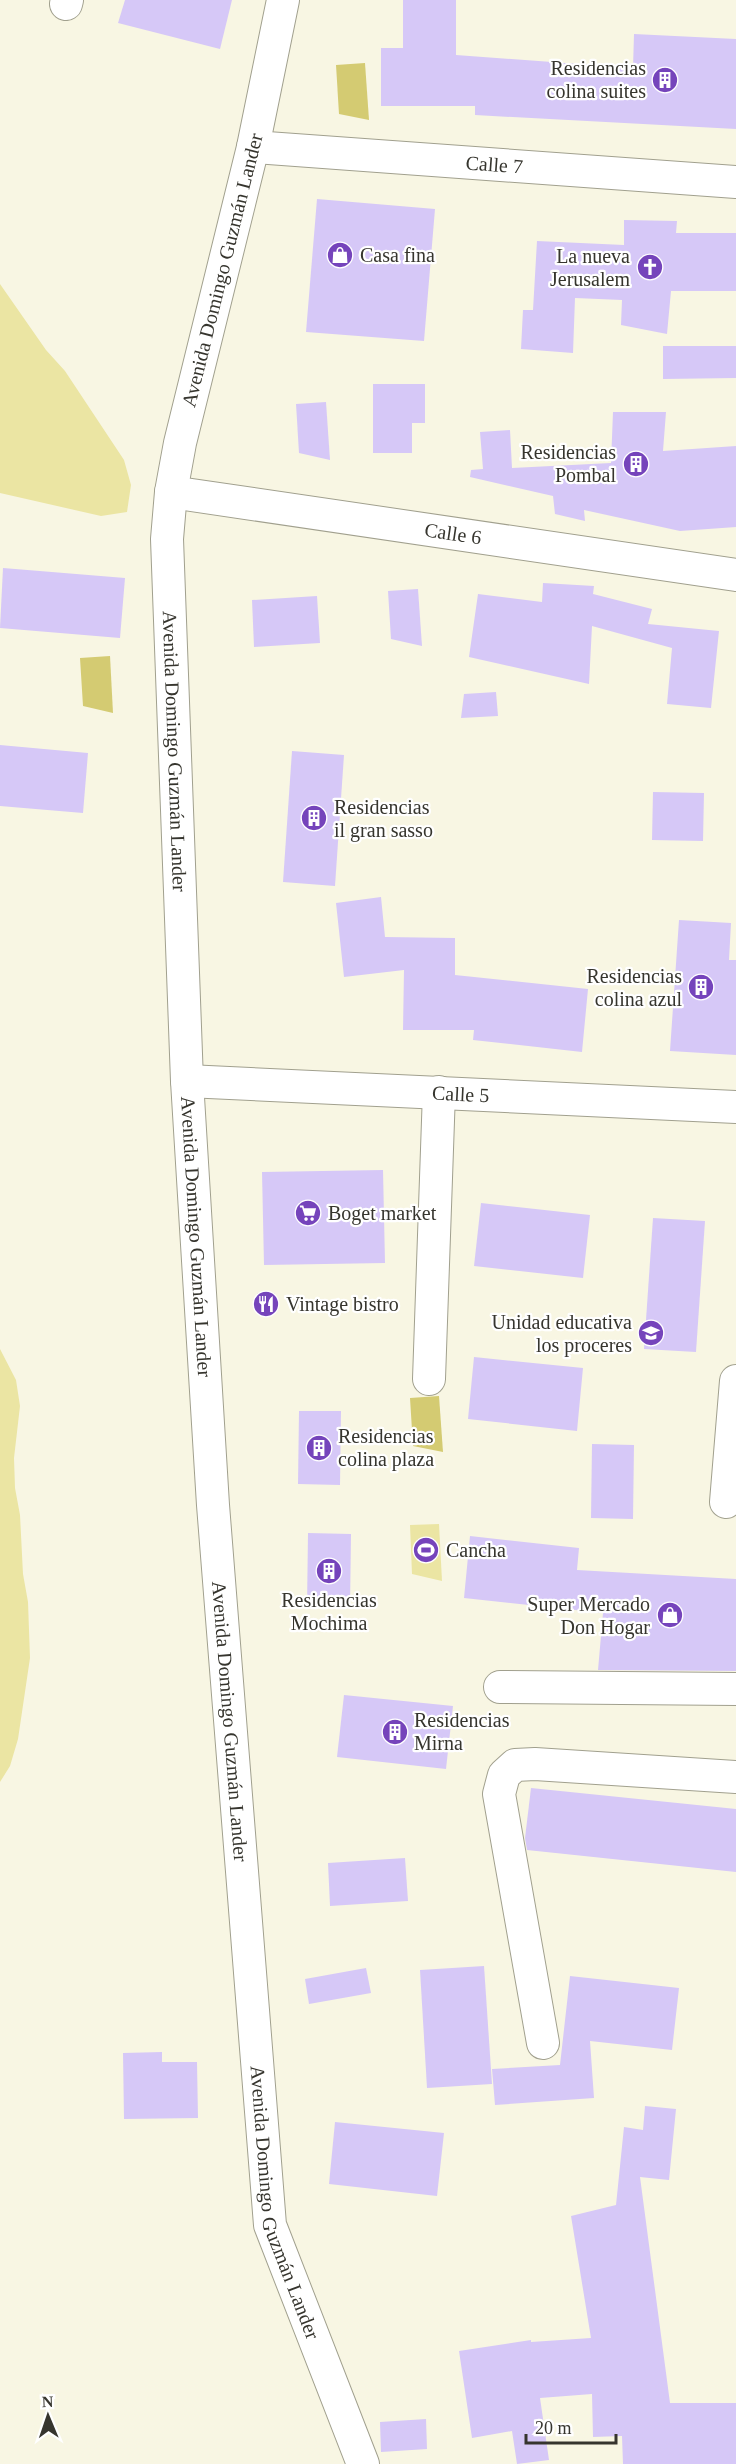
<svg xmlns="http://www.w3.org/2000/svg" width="736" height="2464" font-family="'Times New Roman',serif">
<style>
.green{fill:#ebe5a3}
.water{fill:#d4cb72}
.building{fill:#d6c8f7}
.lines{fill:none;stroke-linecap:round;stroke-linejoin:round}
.minor-casing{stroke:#a1a08e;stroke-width:34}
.minor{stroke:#fff;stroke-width:32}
.labels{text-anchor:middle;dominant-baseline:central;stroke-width:4.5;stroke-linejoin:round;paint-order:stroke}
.poi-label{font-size:20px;fill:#36352e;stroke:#fff;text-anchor:start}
.street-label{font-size:20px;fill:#36352e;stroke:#fff}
</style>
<rect width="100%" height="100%" fill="#f8f6e3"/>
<g class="green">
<path d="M 0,284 L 46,350 L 65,371 L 124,460 L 131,485 L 127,512 L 101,516 L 0,493 Z"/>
<path d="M 0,1349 L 16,1380 L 20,1406 L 14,1458 L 15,1488 L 20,1515 L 23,1574 L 28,1602 L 30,1658 L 18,1739 L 10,1766 L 0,1782 Z"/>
<path d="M 439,1524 L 442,1581 L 412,1574 L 410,1525 Z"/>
</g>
<g class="water">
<path d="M 365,63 L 369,120 L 339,114 L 336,65 Z"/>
<path d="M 110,656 L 113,713 L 83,706 L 80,658 Z"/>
<path d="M 439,1396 L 443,1452 L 413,1446 L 410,1398 Z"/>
</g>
<g class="building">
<path d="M 125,0 L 232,0 L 220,49 L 118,23 Z"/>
<path d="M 403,0 L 456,0 L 456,55 L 633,68 L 634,34 L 736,39 L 736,129 L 475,115 L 475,106 L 381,106 L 381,48 L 403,48 Z"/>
<path d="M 317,199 L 435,209 L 424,341 L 306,332 Z"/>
<path d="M 624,220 L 677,221 L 676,233 L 736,233 L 736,291 L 671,291 L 667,334 L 621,325 L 622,300 L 575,298 L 573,353 L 521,349 L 523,310 L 533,310 L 537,241 L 624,245 Z"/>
<path d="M 663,346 L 736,346 L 736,378 L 663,379 Z"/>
<path d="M 373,384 L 425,384 L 425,423 L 412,423 L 412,453 L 373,453 Z"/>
<path d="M 326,402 L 330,460 L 299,453 L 296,404 Z"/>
<path d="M 613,412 L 666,412 L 663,451 L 736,446 L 736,527 L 680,531 L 584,510 L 585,521 L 555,514 L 553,496 L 470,477 L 471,470 L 483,469 L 480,432 L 510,430 L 512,468 L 611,463 Z"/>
<path d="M 3,568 L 125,578 L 120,638 L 0,628 Z"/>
<path d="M 543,583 L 594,586 L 593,594 L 652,609 L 648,624 L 719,631 L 711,708 L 667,704 L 672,648 L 592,626 L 589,684 L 469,657 L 478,594 L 542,602 Z"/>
<path d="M 418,589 L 422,646 L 391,639 L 388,591 Z"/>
<path d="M 317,596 L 320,643 L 254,647 L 252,600 Z"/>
<path d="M 496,692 L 498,716 L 461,718 L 464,694 Z"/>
<path d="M 0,745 L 88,753 L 83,813 L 0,806 Z"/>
<path d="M 292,751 L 344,755 L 335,886 L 283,882 Z"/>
<path d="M 653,792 L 704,793 L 703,841 L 652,840 Z"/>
<path d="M 381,897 L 385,937 L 455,938 L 455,975 L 588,989 L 582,1052 L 473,1040 L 474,1030 L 403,1030 L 404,970 L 344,977 L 336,903 Z"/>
<path d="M 679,920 L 731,923 L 729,960 L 736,960 L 736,1055 L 670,1051 Z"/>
<path d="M 383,1170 L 385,1263 L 264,1265 L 262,1172 Z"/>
<path d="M 481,1203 L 590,1215 L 583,1278 L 474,1266 Z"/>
<path d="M 653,1218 L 705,1221 L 696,1352 L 644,1349 Z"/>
<path d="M 474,1357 L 583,1368 L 577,1431 L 468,1419 Z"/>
<path d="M 299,1411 L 341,1411 L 340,1485 L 298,1484 Z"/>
<path d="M 592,1444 L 634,1445 L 633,1519 L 591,1518 Z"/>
<path d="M 308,1533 L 351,1534 L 350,1608 L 307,1607 Z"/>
<path d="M 470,1536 L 579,1548 L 577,1570 L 736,1579 L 736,1671 L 598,1670 L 603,1613 L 464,1598 Z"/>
<path d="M 344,1695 L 453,1706 L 446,1769 L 337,1757 Z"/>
<path d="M 531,1788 L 736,1809 L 736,1872 L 527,1850 L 525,1838 Z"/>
<path d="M 405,1858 L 408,1901 L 330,1906 L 328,1863 Z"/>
<path d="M 484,1966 L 492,2084 L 427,2088 L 420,1970 Z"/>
<path d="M 366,1968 L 371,1993 L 309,2004 L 305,1979 Z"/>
<path d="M 570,1976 L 679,1988 L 672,2050 L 590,2041 L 594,2098 L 495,2105 L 492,2069 L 560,2065 Z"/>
<path d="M 162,2052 L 162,2062 L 197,2062 L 198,2118 L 124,2119 L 123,2053 Z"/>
<path d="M 645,2106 L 676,2109 L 669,2180 L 640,2177 L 670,2403 L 736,2403 L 736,2464 L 623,2464 L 622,2436 L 593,2437 L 592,2394 L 540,2398 L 549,2460 L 517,2464 L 512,2431 L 472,2438 L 459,2351 L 531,2340 L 531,2342 L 591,2338 L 571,2216 L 616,2205 L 624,2127 L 643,2130 Z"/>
<path d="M 335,2122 L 444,2133 L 437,2196 L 329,2184 Z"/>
<path d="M 426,2419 L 427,2449 L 381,2452 L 380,2422 Z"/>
</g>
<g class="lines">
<g class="minor-casing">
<g id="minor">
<path id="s1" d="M 283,0 L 253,147 L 180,443 L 171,492 L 167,539 L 187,1081 L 213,1505 L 270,2225 L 363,2464"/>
<path d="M 66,4 L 67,0"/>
<path id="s2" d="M 253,147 L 736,182"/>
<path id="s3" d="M 171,492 L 736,575"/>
<path id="s4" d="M 187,1081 L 736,1107"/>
<path d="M 429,1379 L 439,1092"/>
<path d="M 726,1502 L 736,1381"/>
<path d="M 500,1687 L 736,1689"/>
<path d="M 543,2043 L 499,1794 L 504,1775 L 515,1765 L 535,1764 L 736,1777"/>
</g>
</g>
<use href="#minor" class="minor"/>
</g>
<defs>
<g id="building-disc" transform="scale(1.35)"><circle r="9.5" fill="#7544bb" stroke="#fff"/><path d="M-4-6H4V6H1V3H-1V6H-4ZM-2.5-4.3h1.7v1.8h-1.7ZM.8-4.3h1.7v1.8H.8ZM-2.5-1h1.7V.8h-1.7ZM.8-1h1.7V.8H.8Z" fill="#fff"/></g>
<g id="shop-disc" transform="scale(1.35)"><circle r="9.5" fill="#7544bb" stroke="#fff"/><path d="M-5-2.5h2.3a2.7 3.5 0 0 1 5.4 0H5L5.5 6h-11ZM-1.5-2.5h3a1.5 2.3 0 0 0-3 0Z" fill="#fff"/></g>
<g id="church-disc" transform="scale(1.35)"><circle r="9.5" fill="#7544bb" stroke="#fff"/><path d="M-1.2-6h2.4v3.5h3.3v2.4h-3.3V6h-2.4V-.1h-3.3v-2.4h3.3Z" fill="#fff"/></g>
<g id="supermarket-disc" transform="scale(1.35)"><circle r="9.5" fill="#7544bb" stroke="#fff"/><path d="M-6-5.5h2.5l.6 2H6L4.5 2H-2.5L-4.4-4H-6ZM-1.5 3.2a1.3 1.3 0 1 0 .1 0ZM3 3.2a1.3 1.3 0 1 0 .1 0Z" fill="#fff"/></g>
<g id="restaurant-disc" transform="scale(1.35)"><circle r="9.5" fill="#7544bb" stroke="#fff"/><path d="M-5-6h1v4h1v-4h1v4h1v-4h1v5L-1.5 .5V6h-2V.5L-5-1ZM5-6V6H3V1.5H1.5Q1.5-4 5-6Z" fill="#fff"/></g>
<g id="school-disc" transform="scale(1.35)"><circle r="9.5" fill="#7544bb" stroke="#fff"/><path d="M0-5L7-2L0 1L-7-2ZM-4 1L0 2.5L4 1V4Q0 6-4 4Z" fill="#fff"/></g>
<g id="stadium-disc" transform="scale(1.35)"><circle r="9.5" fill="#7544bb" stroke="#fff"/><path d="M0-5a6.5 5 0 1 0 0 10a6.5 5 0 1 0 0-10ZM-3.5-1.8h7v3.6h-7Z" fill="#fff"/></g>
</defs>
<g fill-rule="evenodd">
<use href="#building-disc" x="665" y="80"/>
<use href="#shop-disc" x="340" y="255"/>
<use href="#church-disc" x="650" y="267"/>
<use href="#building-disc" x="636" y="464"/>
<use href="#building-disc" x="314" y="818"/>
<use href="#building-disc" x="701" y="987"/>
<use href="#supermarket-disc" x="308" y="1213"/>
<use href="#restaurant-disc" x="266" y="1304"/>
<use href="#school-disc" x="651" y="1333"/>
<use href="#building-disc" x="319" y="1448"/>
<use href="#stadium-disc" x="426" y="1550"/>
<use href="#building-disc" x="329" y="1571"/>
<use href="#shop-disc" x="670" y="1615"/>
<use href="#building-disc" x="395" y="1732"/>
</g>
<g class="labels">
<g class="poi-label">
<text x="646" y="68" text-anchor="end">Residencias<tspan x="646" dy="23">colina suites</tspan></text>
<text x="360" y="255">Casa fina</text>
<text x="630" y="256" text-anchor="end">La nueva<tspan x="630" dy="23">Jerusalem</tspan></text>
<text x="616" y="452" text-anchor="end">Residencias<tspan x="616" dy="23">Pombal</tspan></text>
<text x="334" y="807">Residencias<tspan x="334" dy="23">il gran sasso</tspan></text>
<text x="682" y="976" text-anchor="end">Residencias<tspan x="682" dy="23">colina azul</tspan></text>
<text x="328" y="1213">Boget market</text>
<text x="286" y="1304">Vintage bistro</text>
<text x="632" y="1322" text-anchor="end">Unidad educativa<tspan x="632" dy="23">los proceres</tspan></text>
<text x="338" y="1436">Residencias<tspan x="338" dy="23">colina plaza</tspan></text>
<text x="446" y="1550">Cancha</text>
<text x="329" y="1600" text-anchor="middle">Residencias<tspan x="329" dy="23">Mochima</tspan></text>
<text x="650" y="1604" text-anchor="end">Super Mercado<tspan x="650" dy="23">Don Hogar</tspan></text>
<text x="414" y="1720">Residencias<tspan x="414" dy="23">Mirna</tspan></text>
</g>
<g class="street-label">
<text stroke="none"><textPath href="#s2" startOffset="242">Calle 7</textPath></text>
<text transform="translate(222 270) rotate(-76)">Avenida Domingo Guzmán Lander</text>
<text stroke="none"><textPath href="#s3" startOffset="285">Calle 6</textPath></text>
<text stroke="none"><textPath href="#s1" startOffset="764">Avenida Domingo Guzmán Lander</textPath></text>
<text stroke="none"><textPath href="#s4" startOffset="274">Calle 5</textPath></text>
<text stroke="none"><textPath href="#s1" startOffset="1250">Avenida Domingo Guzmán Lander</textPath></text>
<text stroke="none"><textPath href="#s1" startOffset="1736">Avenida Domingo Guzmán Lander</textPath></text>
<text stroke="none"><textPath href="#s1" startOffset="2222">Avenida Domingo Guzmán Lander</textPath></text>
</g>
</g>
<g transform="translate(48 2416) rotate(358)" stroke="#ffffff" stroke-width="4.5" paint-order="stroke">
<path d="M0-4.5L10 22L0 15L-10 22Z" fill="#36352e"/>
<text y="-9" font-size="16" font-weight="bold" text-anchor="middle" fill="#36352e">N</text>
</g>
<path d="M526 2434v9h90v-9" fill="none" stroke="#36352e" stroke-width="3"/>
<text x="535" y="2434" font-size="18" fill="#36352e" stroke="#ffffff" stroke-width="4.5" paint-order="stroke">20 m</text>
</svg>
